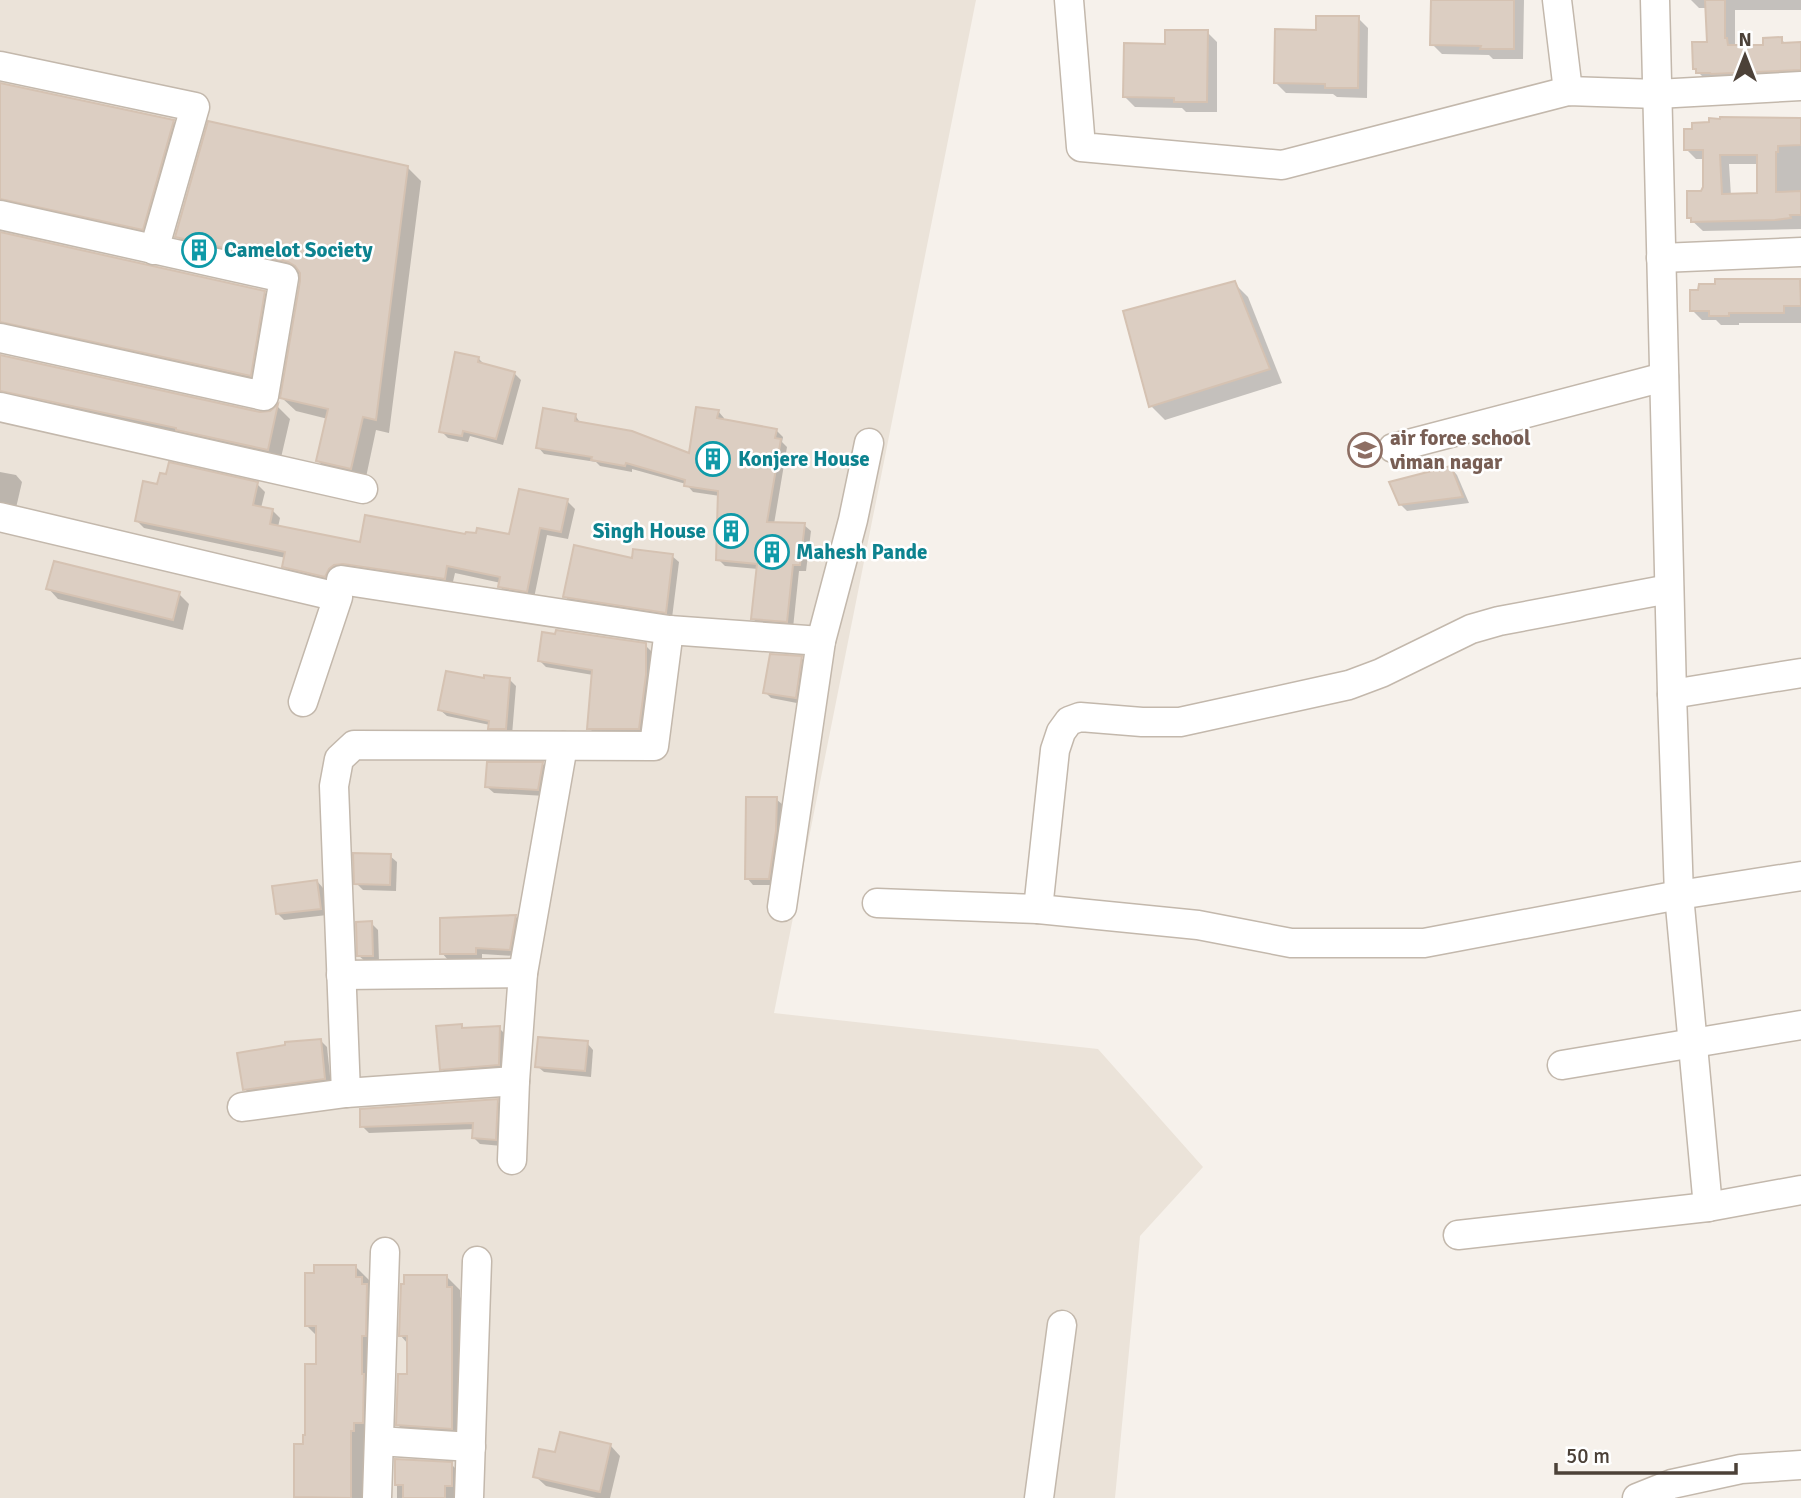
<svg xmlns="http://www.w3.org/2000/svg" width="1801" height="1498" font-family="Signika,sans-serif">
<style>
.residential{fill:#ebe3d9}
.shadow{fill:#0003;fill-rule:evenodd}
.building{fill:#dccec2;stroke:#d5c2b2;stroke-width:2;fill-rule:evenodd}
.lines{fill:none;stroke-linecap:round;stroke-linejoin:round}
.minor-casing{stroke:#c3b8ac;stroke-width:31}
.minor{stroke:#fff;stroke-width:28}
.labels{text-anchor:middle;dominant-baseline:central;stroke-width:5;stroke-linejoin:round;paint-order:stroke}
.culture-label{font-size:21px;font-weight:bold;fill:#0d838f;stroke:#fff;text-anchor:start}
.education-label{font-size:21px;font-weight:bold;fill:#785e54;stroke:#fff;text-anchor:start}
</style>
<rect width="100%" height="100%" fill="#f6f1eb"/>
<path class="residential" d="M 0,0 L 976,0 L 774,1013 L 1098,1049 L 1203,1167 L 1140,1236 L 1115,1498 L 0,1498 Z"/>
<g class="shadow">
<path d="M 1432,0 L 1524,0 L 1523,59 L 1493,59 L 1489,55 L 1442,54 L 1432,44 Z"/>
<path d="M 1691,0 L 1801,0 L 1801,10 L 1735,10 L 1735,47 L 1765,46 L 1781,39 L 1786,44 L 1801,44 L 1801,81 L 1708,82 L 1695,69 L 1709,44 L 1707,8 L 1699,8 Z"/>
<path d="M 1358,18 L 1368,28 L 1367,98 L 1337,97 L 1333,94 L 1286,93 L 1276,83 L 1317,32 Z"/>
<path d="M 1207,32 L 1217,42 L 1217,112 L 1186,112 L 1182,108 L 1135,107 L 1125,97 L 1167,46 Z"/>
<path d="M 0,85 L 173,121 L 186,134 L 155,241 L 0,217 Z"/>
<path d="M 1801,119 L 1801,229 L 1703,231 L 1689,218 L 1703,193 L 1704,159 L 1696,159 L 1686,149 ZM 1729,164 L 1759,164 L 1759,195 L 1731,196 Z"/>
<path d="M 407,167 L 421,181 L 389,433 L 376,430 L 365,482 L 332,475 L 318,461 L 328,419 L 296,411 L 282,398 L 302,275 L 191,250 L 177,236 Z"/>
<path d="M 0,234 L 264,292 L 277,305 L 263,388 L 0,340 Z"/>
<path d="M 1801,280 L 1801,323 L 1739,323 L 1739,325 L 1721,325 L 1716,320 L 1702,320 L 1692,310 L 1717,286 L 1717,281 Z"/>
<path d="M 1234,283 L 1248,297 L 1282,383 L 1165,420 L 1151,406 Z"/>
<path d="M 0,357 L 260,414 L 271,413 L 278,407 L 290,419 L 280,462 L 0,403 Z"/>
<path d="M 478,358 L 485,365 L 514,373 L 521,380 L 503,445 L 470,436 L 468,442 L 448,438 L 441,431 Z"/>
<path d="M 718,411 L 724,418 L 724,421 L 776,430 L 783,437 L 782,442 L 787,447 L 774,524 L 804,525 L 811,531 L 806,571 L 799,571 L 793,628 L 760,625 L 753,619 L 758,569 L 725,566 L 718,559 L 720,496 L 693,492 L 686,484 L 632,469 L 632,472 L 600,466 L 596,462 L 544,454 L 538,447 L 575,415 L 581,424 L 691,455 Z"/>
<path d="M 1451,468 L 1457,475 L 1469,503 L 1407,511 L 1400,504 Z"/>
<path d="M 0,472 L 16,475 L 22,482 L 16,508 L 0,509 Z"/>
<path d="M 257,484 L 265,492 L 261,508 L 272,510 L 280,518 L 278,527 L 361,544 L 467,537 L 510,536 L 567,501 L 575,509 L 568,539 L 547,535 L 534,598 L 508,594 L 500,587 L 501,583 L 455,573 L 452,586 L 333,584 L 292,574 L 284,566 L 286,558 L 144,528 L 136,520 L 158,487 Z"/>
<path d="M 672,556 L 679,562 L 672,618 L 571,603 L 565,596 L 634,560 Z"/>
<path d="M 48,588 L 179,594 L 189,604 L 183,630 L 58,599 Z"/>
<path d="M 645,645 L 652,652 L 652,683 L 645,735 L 596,735 L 589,728 L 593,675 L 546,667 L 539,660 Z"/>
<path d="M 801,658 L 808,664 L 802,704 L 771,698 L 765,692 Z"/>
<path d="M 509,679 L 516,686 L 512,735 L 497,735 L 490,725 L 447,716 L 440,710 L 486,680 Z"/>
<path d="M 543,764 L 549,770 L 545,796 L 494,793 L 487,787 Z"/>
<path d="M 776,799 L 783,805 L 782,838 L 775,885 L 753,885 L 747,878 Z"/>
<path d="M 390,856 L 397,862 L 396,891 L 363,890 L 356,883 Z"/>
<path d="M 317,881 L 323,888 L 327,915 L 284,920 L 277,913 Z"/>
<path d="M 516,917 L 522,923 L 516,956 L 482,954 L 482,960 L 448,960 L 442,953 Z"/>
<path d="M 371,923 L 378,930 L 379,962 L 366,962 L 359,956 Z"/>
<path d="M 461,1026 L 465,1030 L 499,1028 L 505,1034 L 505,1071 L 448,1075 L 442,1069 Z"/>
<path d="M 321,1041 L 327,1047 L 331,1085 L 251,1096 L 245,1089 L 287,1047 Z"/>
<path d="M 587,1043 L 593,1050 L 591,1077 L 544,1072 L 537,1066 Z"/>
<path d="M 497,1101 L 503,1107 L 502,1146 L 480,1144 L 474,1138 L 475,1129 L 369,1133 L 362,1126 Z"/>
<path d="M 355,1266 L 369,1280 L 369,1287 L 375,1293 L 367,1444 L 364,1444 L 364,1498 L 298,1498 L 296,1496 L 318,1365 L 318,1337 L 307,1326 Z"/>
<path d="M 446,1276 L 460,1290 L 460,1297 L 465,1303 L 465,1442 L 412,1439 L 398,1425 L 408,1375 L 408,1344 L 401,1336 Z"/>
<path d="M 610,1445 L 620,1456 L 610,1498 L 596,1498 L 546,1486 L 535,1476 L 556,1455 Z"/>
<path d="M 397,1461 L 451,1464 L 465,1478 L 465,1498 L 397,1498 Z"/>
</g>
<g class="building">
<path d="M 1431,0 L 1514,0 L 1514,49 L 1480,49 L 1481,46 L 1430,45 Z"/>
<path d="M 1705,0 L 1725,0 L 1725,38 L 1727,38 L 1728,45 L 1763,45 L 1763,38 L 1782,37 L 1782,43 L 1801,42 L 1801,70 L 1711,74 L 1710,73 L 1696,73 L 1696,69 L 1693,69 L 1692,42 L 1707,42 Z"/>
<path d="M 1316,16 L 1359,16 L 1358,88 L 1325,88 L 1325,84 L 1274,83 L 1275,29 L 1316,30 Z"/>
<path d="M 1165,30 L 1208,30 L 1207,102 L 1174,102 L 1174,98 L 1123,97 L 1124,43 L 1165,44 Z"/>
<path d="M 0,83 L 174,120 L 143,230 L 0,199 Z"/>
<path d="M 1720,117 L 1801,118 L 1801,145 L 1778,146 L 1778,152 L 1776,152 L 1776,192 L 1801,191 L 1801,215 L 1790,215 L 1791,218 L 1775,220 L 1691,222 L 1691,218 L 1687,218 L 1687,191 L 1701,191 L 1703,187 L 1703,150 L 1684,150 L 1684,129 L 1692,129 L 1692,123 L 1709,122 L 1709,118 L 1720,119 ZM 1720,155 L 1757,155 L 1757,193 L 1722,194 Z"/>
<path d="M 208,121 L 408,166 L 376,420 L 363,417 L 351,469 L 316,461 L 328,409 L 280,398 L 300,281 L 300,273 L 295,266 L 288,262 L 175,237 Z"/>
<path d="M 0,232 L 265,291 L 251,376 L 0,322 Z"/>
<path d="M 1715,279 L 1800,279 L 1801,306 L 1784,306 L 1784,313 L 1729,313 L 1729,316 L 1709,316 L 1709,311 L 1690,311 L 1690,290 L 1698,290 L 1699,284 L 1715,284 Z"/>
<path d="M 1235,281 L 1270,369 L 1149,407 L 1123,311 Z"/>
<path d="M 455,352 L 479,357 L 478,362 L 515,372 L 496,439 L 463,431 L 462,436 L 439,432 Z"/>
<path d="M 0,355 L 260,412 L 270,411 L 278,404 L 268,450 L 176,430 L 176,428 L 0,391 Z"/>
<path d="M 696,407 L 719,410 L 717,418 L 777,429 L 775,438 L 781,439 L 767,522 L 805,523 L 800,565 L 793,565 L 787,622 L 751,619 L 757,564 L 716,560 L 718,491 L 684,486 L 685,480 L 626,463 L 625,466 L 591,460 L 592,457 L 536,448 L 543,408 L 576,414 L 575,421 L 632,431 L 689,453 Z"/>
<path d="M 169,462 L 258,482 L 253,505 L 273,509 L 270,524 L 360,542 L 365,515 L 465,534 L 466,532 L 476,533 L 477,528 L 509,534 L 519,489 L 568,499 L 561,532 L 540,528 L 527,592 L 498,587 L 500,577 L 447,566 L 445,579 L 343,564 L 334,565 L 329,569 L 325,577 L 282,567 L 285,552 L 135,521 L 143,481 L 157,484 L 160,473 L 166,474 Z"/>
<path d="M 1451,466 L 1463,497 L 1399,505 L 1389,482 Z"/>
<path d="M 574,545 L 632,558 L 633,549 L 673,554 L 666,613 L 563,597 Z"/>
<path d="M 54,561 L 180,592 L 173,620 L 46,589 Z"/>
<path d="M 556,630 L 646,643 L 646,675 L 639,729 L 587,729 L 592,670 L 538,661 L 542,632 L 555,634 Z"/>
<path d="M 770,654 L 802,656 L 796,698 L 763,693 Z"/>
<path d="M 446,671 L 484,678 L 484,675 L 510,678 L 506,729 L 488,729 L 489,721 L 438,710 Z"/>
<path d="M 487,762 L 543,762 L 538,790 L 485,787 Z"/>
<path d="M 746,797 L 777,797 L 776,831 L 769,879 L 745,879 Z"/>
<path d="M 353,853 L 391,854 L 390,885 L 354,884 Z"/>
<path d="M 317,880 L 321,909 L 276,914 L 272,886 Z"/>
<path d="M 516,915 L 510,950 L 476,948 L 476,954 L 440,954 L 440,918 Z"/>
<path d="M 372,921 L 373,956 L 357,956 L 356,922 Z"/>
<path d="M 462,1024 L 462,1028 L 500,1026 L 499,1065 L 440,1070 L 436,1026 Z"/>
<path d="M 538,1037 L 588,1041 L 585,1071 L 535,1067 Z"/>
<path d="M 321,1039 L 325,1079 L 243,1090 L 237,1053 L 285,1045 L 285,1042 Z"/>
<path d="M 498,1099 L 496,1140 L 472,1138 L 473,1123 L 360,1127 L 360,1109 Z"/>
<path d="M 314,1265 L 356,1265 L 356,1277 L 362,1277 L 362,1284 L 367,1284 L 366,1336 L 362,1336 L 362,1374 L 364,1374 L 363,1423 L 354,1423 L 354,1431 L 351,1431 L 351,1498 L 294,1497 L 294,1444 L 303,1444 L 303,1435 L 305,1435 L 305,1364 L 316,1364 L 316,1326 L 305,1326 L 305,1273 L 314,1273 Z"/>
<path d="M 404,1275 L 447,1275 L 447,1287 L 452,1287 L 452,1429 L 396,1425 L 398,1374 L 407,1374 L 407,1336 L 399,1336 L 401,1284 L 404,1284 Z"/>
<path d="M 560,1432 L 611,1444 L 600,1492 L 533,1477 L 539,1449 L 555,1452 Z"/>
<path d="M 395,1459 L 452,1462 L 452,1486 L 445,1486 L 445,1498 L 403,1498 L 403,1485 L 395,1485 Z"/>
</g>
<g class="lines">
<g class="minor-casing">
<g id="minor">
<path d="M 1069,0 L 1081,147 L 1282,165 L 1568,91 L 1657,94 L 1801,86"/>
<path d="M 1557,0 L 1568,91"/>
<path d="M 1655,0 L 1672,694 L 1679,895 L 1708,1207"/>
<path d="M 0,66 L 195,107 L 154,250"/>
<path d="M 0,215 L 284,278 L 264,396 L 0,338"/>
<path d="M 1661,258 L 1801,252"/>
<path d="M 0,407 L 363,489"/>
<path d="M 1393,448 L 1664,377"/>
<path d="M 0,517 L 338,597 L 303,702"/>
<path d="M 341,580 L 669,630 L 821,641"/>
<path d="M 1672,694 L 1801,673"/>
<path d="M 877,903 L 1038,909 L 1198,925 L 1291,943 L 1424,943 L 1679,895 L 1801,876"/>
<path d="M 782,907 L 821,641 L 853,520 L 869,443"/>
<path d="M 1038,909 L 1055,750 L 1061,732 L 1069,721 L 1080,717 L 1142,722 L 1180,722 L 1349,685 L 1381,673 L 1471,629 L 1499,621 L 1669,589"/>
<path d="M 341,975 L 523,973"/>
<path d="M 1562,1065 L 1801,1025"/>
<path d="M 346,1093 L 334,786 L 339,759 L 354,745 L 654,746 L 669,630"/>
<path d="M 242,1107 L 346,1093 L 515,1081"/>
<path d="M 512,1160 L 515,1081 L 523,973 L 563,746"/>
<path d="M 1458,1235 L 1708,1207 L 1801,1190"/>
<path d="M 379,1441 L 471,1447"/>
<path d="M 377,1498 L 385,1252"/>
<path d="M 469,1498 L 477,1261"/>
<path d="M 1039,1498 L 1062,1325"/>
<path d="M 1637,1498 L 1672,1484 L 1741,1469 L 1801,1465"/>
</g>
</g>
<use href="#minor" class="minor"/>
</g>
<defs>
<g id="building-ring" transform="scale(1.75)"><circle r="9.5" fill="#fff" stroke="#0f9aa8" stroke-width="1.5"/><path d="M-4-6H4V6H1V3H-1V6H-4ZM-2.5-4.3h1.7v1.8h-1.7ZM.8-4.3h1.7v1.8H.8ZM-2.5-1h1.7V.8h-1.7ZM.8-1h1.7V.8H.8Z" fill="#0f9aa8"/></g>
<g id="school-ring" transform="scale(1.75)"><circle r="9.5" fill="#fff" stroke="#8d6e63" stroke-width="1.5"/><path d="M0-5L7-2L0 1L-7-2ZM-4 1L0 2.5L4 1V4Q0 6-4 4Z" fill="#8d6e63"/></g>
</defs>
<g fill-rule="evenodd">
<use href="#building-ring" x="199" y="250"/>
<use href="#school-ring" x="1365" y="450"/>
<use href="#building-ring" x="713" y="459"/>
<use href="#building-ring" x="731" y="531"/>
<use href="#building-ring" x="772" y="552"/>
</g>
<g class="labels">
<g class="culture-label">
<text x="224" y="250">Camelot Society</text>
<text x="738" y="459">Konjere House</text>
<text x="706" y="531" text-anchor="end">Singh House</text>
<text x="796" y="552">Mahesh Pande</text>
</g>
<g class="education-label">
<text x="1390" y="438">air force school<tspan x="1390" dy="24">viman nagar</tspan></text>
</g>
</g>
<g transform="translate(1745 56)" stroke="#ffffff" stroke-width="5" paint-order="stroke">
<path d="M0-5L12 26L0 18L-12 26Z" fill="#4c4138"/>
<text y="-10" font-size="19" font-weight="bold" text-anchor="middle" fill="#4c4138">N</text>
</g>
<path d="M1556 1463v10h180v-10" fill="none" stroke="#4c4138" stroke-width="3.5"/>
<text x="1566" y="1463" font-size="21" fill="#4c4138" stroke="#ffffff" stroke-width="5" paint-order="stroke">50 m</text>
</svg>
